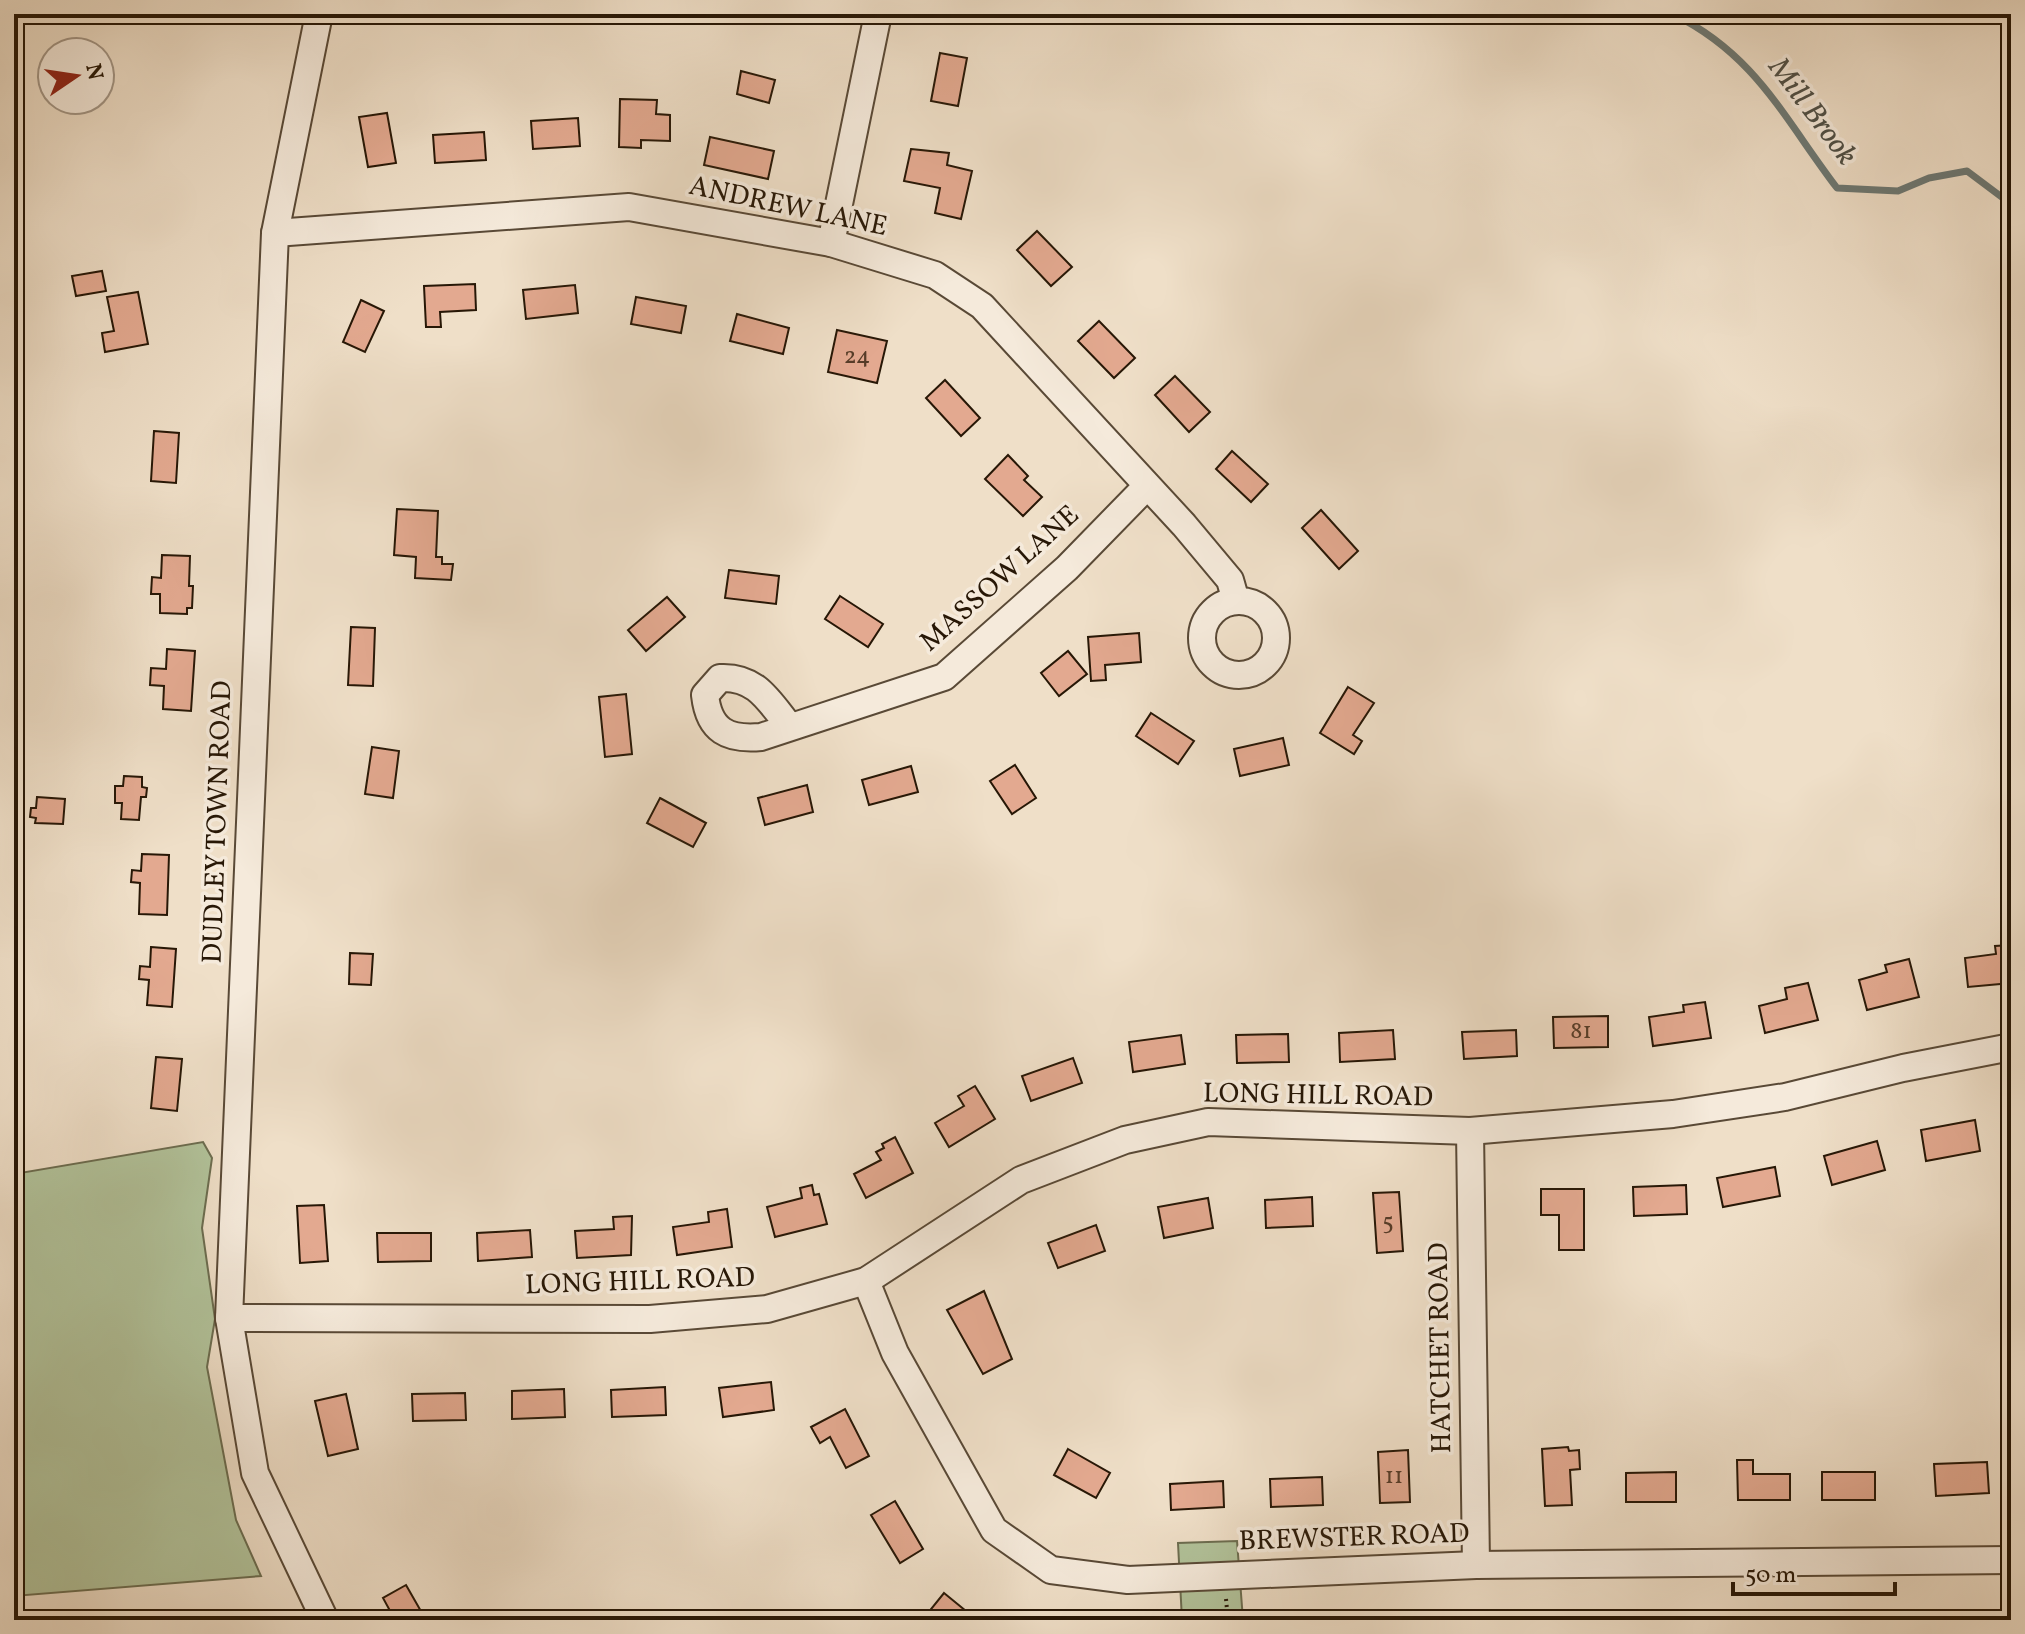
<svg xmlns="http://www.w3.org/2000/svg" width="2025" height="1634" font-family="Vollkorn,serif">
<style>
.green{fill:#b2c39b;stroke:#6c6d50;stroke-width:2}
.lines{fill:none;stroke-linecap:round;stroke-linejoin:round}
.stream{stroke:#6e7974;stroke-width:7}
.building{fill:#e3a990;stroke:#271706;stroke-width:2}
.street-casing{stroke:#594936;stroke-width:30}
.path{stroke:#271706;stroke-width:4;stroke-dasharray:2 4;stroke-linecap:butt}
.street{stroke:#f5eadb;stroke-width:26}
.labels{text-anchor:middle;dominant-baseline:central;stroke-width:7;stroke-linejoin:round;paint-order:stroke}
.number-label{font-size:24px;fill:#563c28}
.street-label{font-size:28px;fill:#271706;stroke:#f5eadb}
.water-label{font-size:30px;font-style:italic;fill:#505046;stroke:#f5eadb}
</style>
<rect width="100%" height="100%" fill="#efdfc8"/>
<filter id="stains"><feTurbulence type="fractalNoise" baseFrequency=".0025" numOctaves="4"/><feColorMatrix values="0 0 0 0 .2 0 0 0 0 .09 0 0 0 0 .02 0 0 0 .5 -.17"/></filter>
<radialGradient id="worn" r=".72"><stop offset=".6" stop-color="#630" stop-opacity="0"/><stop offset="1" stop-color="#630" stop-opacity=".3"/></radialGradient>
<g class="green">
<path d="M 203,1142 L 212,1158 L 202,1228 L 215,1319 L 207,1367 L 236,1520 L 261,1576 L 14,1596 L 14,1174 Z"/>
<path d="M 1237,1541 L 1243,1620 L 1182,1620 L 1178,1543 Z"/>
</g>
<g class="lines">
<path class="stream" d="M 1673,14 C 1756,55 1783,117 1837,188 L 1898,191 L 1929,178 L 1967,171 L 2011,204"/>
</g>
<g class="building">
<path d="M 940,53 L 967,58 L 958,106 L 931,101 Z"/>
<path d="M 741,71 L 775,80 L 769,103 L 737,94 Z"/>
<path d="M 620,99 L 657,100 L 656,114 L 670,115 L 670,141 L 641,140 L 641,148 L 619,147 Z"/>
<path d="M 387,113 L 396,163 L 368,167 L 359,117 Z"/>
<path d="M 578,118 L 580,146 L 533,149 L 531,121 Z"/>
<path d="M 484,132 L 486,160 L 435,163 L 433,135 Z"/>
<path d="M 710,137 L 774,151 L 768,179 L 704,165 Z"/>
<path d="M 911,149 L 949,153 L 947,165 L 972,171 L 961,219 L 935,213 L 940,188 L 904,181 Z"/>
<path d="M 1037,231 L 1072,267 L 1051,286 L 1017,250 Z"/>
<path d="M 102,271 L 106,291 L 76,296 L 72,276 Z"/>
<path d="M 475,284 L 476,310 L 440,312 L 441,327 L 426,327 L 424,286 Z"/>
<path d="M 575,285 L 578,313 L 526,319 L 523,290 Z"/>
<path d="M 138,292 L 148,344 L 105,352 L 102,333 L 114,331 L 107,297 Z"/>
<path d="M 636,297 L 686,306 L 681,333 L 631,324 Z"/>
<path d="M 361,300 L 384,311 L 365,352 L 343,342 Z"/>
<path d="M 737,314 L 789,328 L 783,354 L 730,341 Z"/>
<path d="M 1099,321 L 1135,358 L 1114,378 L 1078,341 Z"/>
<path d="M 837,330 L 887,341 L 877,383 L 828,372 Z"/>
<path d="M 1175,376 L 1210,412 L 1189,432 L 1155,395 Z"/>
<path d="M 945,380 L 980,418 L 961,436 L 926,398 Z"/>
<path d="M 154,431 L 179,433 L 176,483 L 151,481 Z"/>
<path d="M 1232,451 L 1268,484 L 1251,502 L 1216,469 Z"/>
<path d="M 1008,455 L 1028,476 L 1024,480 L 1042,497 L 1023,516 L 985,479 Z"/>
<path d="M 397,509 L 438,511 L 436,557 L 442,557 L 442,564 L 453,564 L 451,580 L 415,578 L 416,557 L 394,555 Z"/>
<path d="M 1321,510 L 1358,551 L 1339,569 L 1302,528 Z"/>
<path d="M 162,555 L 190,556 L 189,586 L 193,586 L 192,608 L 187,608 L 187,614 L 160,613 L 160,594 L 151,594 L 152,577 L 161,578 Z"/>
<path d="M 729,570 L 779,576 L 776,604 L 725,598 Z"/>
<path d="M 840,596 L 883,624 L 868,647 L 825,619 Z"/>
<path d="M 667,597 L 685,617 L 646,651 L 628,630 Z"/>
<path d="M 351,627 L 375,628 L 373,686 L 348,685 Z"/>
<path d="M 1139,633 L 1141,662 L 1105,665 L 1106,680 L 1091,681 L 1088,637 Z"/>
<path d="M 167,649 L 195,651 L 191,711 L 163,709 L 164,686 L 150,685 L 151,668 L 166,669 Z"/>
<path d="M 1068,651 L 1087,674 L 1059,696 L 1041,673 Z"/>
<path d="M 1348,687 L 1374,703 L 1353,735 L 1362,741 L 1354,754 L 1320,733 Z"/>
<path d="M 626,694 L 632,754 L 605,757 L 599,697 Z"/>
<path d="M 1151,713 L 1194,741 L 1178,764 L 1136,736 Z"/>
<path d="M 1283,738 L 1289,765 L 1240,776 L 1234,749 Z"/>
<path d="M 372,747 L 399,751 L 393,798 L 365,794 Z"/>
<path d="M 1015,765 L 1036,798 L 1012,814 L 990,781 Z"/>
<path d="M 911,766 L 918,792 L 869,805 L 862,780 Z"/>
<path d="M 124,776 L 142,777 L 142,787 L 147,788 L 146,797 L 141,797 L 139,820 L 121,819 L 122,803 L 115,803 L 115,786 L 123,786 Z"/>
<path d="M 807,785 L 813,812 L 765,825 L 758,798 Z"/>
<path d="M 37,797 L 65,799 L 63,824 L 35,823 L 36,818 L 30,817 L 31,808 L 36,808 Z"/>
<path d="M 660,798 L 706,823 L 693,847 L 647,823 Z"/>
<path d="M 142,854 L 169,855 L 167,915 L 139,914 L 140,883 L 131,882 L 132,870 L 141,871 Z"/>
<path d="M 2011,945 L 2011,983 L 1968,987 L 1965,958 L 1996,954 L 1995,946 Z"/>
<path d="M 151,947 L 176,949 L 172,1007 L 147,1005 L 149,980 L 139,979 L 140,966 L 150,967 Z"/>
<path d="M 350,953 L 373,954 L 371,985 L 349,984 Z"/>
<path d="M 1909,959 L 1919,997 L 1867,1010 L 1859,980 L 1887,972 L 1885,965 Z"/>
<path d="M 1808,983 L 1818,1020 L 1765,1033 L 1759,1006 L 1787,999 L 1785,988 Z"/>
<path d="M 1705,1002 L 1711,1038 L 1653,1046 L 1649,1017 L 1684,1012 L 1683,1005 Z"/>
<path d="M 1608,1016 L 1608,1047 L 1554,1048 L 1553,1017 Z"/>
<path d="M 1393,1030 L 1395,1059 L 1340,1062 L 1339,1033 Z"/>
<path d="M 1516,1030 L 1517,1056 L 1464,1059 L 1462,1032 Z"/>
<path d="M 1288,1034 L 1289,1062 L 1237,1063 L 1236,1035 Z"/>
<path d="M 1181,1035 L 1185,1064 L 1133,1072 L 1129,1042 Z"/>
<path d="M 156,1057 L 182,1059 L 177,1111 L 151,1108 Z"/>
<path d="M 1073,1058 L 1082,1083 L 1031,1101 L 1022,1076 Z"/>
<path d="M 975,1086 L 995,1119 L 949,1147 L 935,1123 L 964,1106 L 958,1096 Z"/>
<path d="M 1975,1120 L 1980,1151 L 1926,1161 L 1921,1130 Z"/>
<path d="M 895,1137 L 913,1173 L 866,1198 L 854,1174 L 881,1160 L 876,1152 L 884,1148 L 882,1144 Z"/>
<path d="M 1877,1141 L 1885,1170 L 1832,1185 L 1824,1156 Z"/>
<path d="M 1775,1167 L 1780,1196 L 1723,1207 L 1717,1178 Z"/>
<path d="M 812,1185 L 814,1195 L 819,1194 L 827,1224 L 775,1237 L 767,1207 L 802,1198 L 800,1188 Z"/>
<path d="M 1686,1185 L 1687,1214 L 1634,1216 L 1633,1187 Z"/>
<path d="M 1541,1189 L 1584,1189 L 1584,1250 L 1559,1250 L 1559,1215 L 1541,1215 Z"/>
<path d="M 1399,1192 L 1403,1251 L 1377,1253 L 1373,1193 Z"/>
<path d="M 1312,1197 L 1313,1226 L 1266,1228 L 1265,1200 Z"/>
<path d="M 1208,1198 L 1213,1228 L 1164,1238 L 1158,1207 Z"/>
<path d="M 324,1205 L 328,1261 L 300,1263 L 297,1206 Z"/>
<path d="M 727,1209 L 732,1247 L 677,1255 L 673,1227 L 709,1222 L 708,1212 Z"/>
<path d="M 632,1216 L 631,1255 L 577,1258 L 575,1231 L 614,1229 L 613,1217 Z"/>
<path d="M 1096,1225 L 1105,1251 L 1058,1268 L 1048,1243 Z"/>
<path d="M 530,1230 L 532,1257 L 478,1261 L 477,1233 Z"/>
<path d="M 377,1233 L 431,1233 L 431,1261 L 378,1262 Z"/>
<path d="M 984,1291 L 1012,1359 L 983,1374 L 947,1310 Z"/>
<path d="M 771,1382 L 774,1410 L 723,1417 L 719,1388 Z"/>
<path d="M 665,1387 L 666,1415 L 612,1417 L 611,1390 Z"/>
<path d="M 564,1389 L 565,1417 L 512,1419 L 512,1391 Z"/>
<path d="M 465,1393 L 466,1420 L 413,1421 L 412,1394 Z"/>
<path d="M 346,1394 L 358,1449 L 328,1456 L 315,1401 Z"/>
<path d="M 845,1409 L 869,1456 L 846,1468 L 830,1437 L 820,1443 L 811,1427 Z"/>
<path d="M 1568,1447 L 1569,1451 L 1579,1450 L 1580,1469 L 1570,1470 L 1572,1505 L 1545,1506 L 1542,1449 Z"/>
<path d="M 1068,1449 L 1110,1473 L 1096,1498 L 1054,1475 Z"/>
<path d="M 1408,1450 L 1410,1502 L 1380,1503 L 1378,1452 Z"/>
<path d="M 1737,1460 L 1753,1460 L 1753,1474 L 1790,1474 L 1790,1500 L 1738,1500 Z"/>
<path d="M 1987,1462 L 1989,1493 L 1936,1496 L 1934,1464 Z"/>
<path d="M 1676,1472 L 1676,1502 L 1626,1502 L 1626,1473 Z"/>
<rect x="1822" y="1472" width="53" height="28"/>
<path d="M 1322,1477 L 1323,1505 L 1271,1507 L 1270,1479 Z"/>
<path d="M 1223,1481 L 1224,1507 L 1171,1510 L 1170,1484 Z"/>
<path d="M 895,1501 L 923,1549 L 900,1563 L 871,1515 Z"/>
<path d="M 406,1585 L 426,1620 L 395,1620 L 383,1598 Z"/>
<path d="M 944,1593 L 977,1620 L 934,1620 L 927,1614 Z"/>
</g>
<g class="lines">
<g class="street-casing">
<g id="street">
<path d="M 319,14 L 275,233 L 229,1318 L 255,1473 L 325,1620"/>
<path d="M 275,233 L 629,207 L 831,243 L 935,275 L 982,306 L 1184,525 L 1230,580 L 1236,601"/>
<path d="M 831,243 L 878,14"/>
<circle cx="1239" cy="638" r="37"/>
<path d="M 789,726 C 769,701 756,676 720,678 L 705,695 C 709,731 728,740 761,737 L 944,677 L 1067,568 L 1147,486"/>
<path d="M 1470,1131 L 1476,1565"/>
<path d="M 866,1281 L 895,1353 L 994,1530 L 1051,1570 L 1128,1580 L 1476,1565 L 2011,1560"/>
<path d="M 229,1318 L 650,1319 L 767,1309 L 866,1281 L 1021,1180 L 1125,1140 L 1208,1122 L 1470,1131 L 1673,1114 L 1785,1097 L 1903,1068 L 2011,1047"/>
</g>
</g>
<path class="path" d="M 1226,1599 L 1228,1620"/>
<use href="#street" class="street"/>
</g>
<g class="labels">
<g class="number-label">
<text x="857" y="357">24</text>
<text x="1581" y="1032">81</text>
<text x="1388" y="1223">5</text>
<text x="1394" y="1477">11</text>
</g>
<g class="street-label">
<text transform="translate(788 207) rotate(12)">ANDREW LANE</text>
<text transform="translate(1000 579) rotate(-42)">MASSOW LANE</text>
<text transform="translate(218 822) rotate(-88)">DUDLEY TOWN ROAD</text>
<text transform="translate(1318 1096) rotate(1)">LONG HILL ROAD</text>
<text transform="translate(640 1282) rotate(-2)">LONG HILL ROAD</text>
<text transform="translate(1441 1348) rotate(-91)">HATCHET ROAD</text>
<text transform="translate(1354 1538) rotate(-2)">BREWSTER ROAD</text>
</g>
<g class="water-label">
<text transform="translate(1812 112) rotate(53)">Mill Brook</text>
</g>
</g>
<rect width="2025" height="1634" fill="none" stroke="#efdfc8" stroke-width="48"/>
<rect x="16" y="16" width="1993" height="1602" fill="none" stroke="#271706" stroke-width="4"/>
<rect x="24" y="24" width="1977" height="1586" fill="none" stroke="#271706" stroke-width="2"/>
<g transform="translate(76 76) rotate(77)"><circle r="38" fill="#f5eadb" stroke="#a39686" stroke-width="2"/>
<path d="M0-6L14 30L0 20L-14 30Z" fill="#8f2418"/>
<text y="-12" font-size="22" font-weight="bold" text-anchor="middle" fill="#271706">N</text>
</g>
<path d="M1733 1582v12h162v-12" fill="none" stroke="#271706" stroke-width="4"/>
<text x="1745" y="1582" font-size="24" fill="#271706" stroke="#f5eadb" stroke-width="6" paint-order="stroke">50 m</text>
<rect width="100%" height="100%" filter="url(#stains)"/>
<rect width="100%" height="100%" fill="url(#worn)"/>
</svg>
